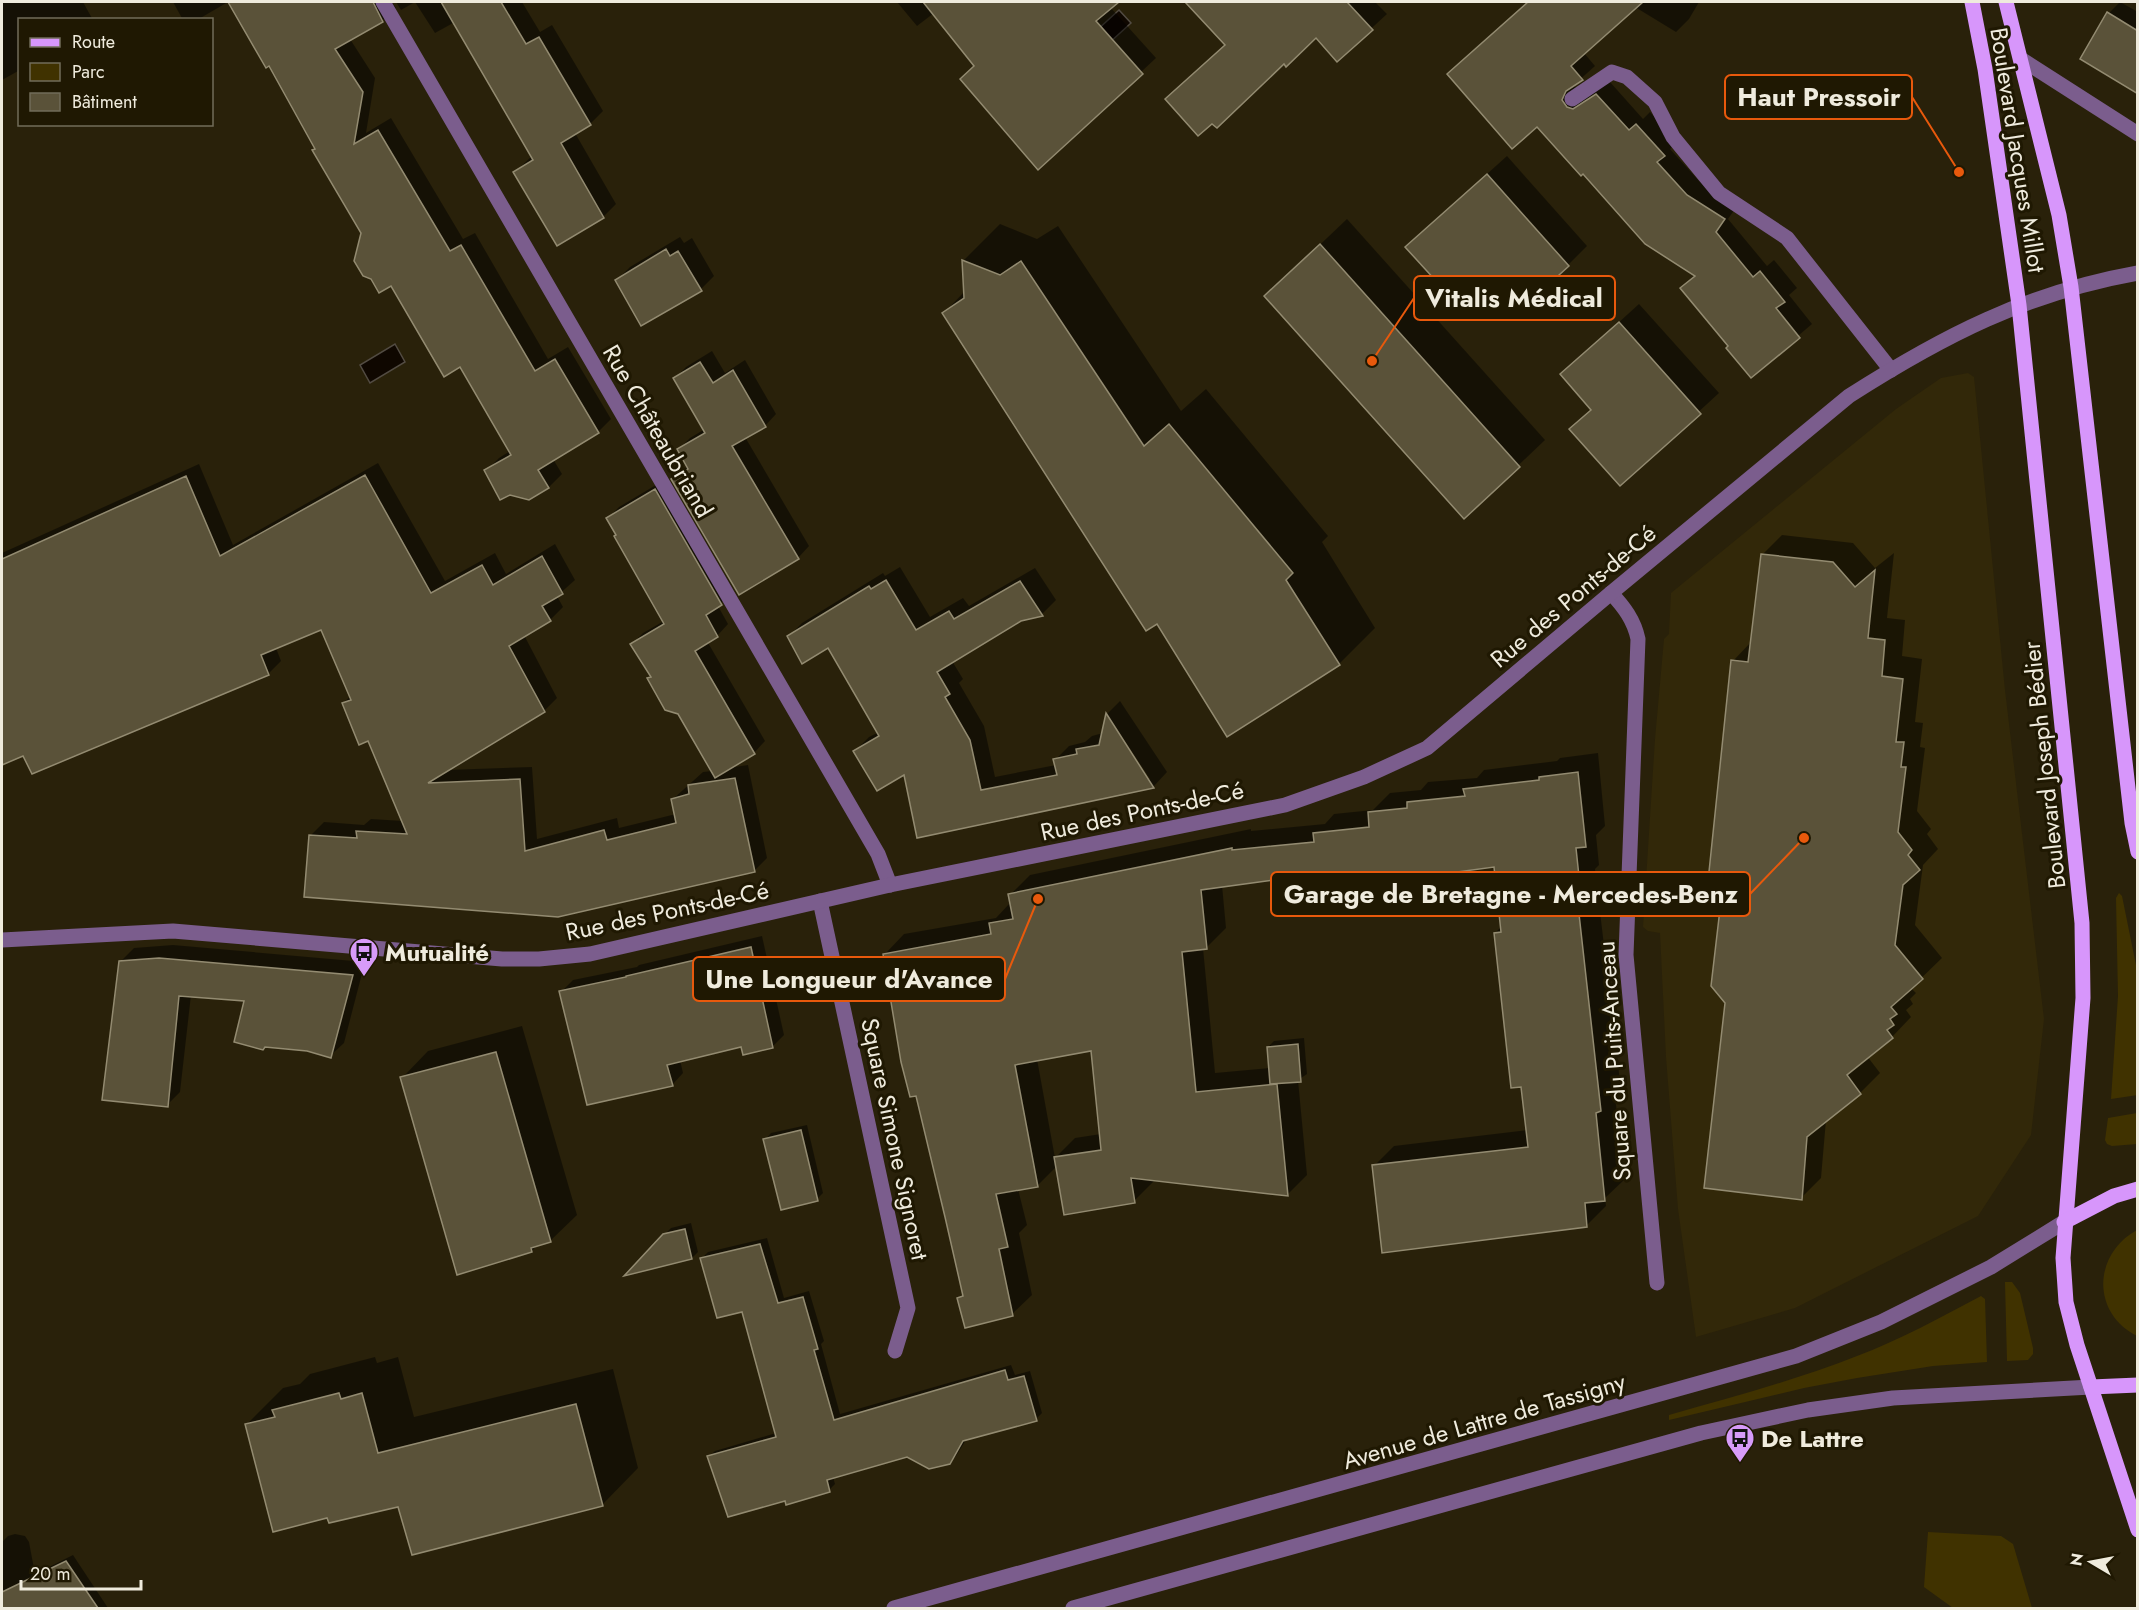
<svg xmlns="http://www.w3.org/2000/svg" width="2139" height="1610" font-family="Jost,sans-serif">
<style>
.built{fill:#322809}
.green{fill:#403200}
.water{fill:#0f0700;stroke:#524b42;stroke-width:1.5}
.shadow{fill:#0007;fill-rule:evenodd}
.building{fill:#5a5239;stroke:#938b71;stroke-width:1.5}
.lines{fill:none;stroke-linecap:round;stroke-linejoin:round}
.minor{stroke:#7b5d8d;stroke-width:15}
.major{stroke:#d796fb;stroke-width:15}
.labels{text-anchor:middle;dominant-baseline:central;stroke-width:6;stroke-linejoin:round;paint-order:stroke}
.street-label{font-size:24px;fill:#efebdd;stroke:#1f1802}
.poi-label{font-size:24px;font-weight:bold;fill:#efebdd;stroke:#1f1802;text-anchor:start}
.leader{fill:none;stroke:#e8590c;stroke-width:2}
.callout-dot{fill:#e8590c;stroke:#1f1802;stroke-width:2}
.callout{fill:#1f1802;stroke:#e8590c;stroke-width:2}
.callout-label{font-size:26px;text-anchor:middle;font-weight:bold;fill:#efebdd}
</style>
<rect width="100%" height="100%" fill="#29210a"/>
<path class="built" d="M 1968,373 L 1974,377 L 2005,690 L 2044,1019 L 2031,1135 L 1978,1216 L 1795,1308 L 1696,1337 L 1678,1209 L 1666,1057 L 1660,933 L 1648,931 L 1643,927 L 1655,739 L 1664,639 L 1669,634 L 1671,593 L 1896,409 L 1941,378 Z"/>
<g class="green">
<path d="M 2119,893 L 2122,896 L 2137,970 L 2138,1095 L 2111,1099 L 2118,996 L 2116,898 Z"/>
<path d="M 2137,1113 L 2137,1144 L 2112,1146 L 2107,1144 L 2105,1140 L 2108,1118 Z"/>
<path d="M 2137,1230 L 2137,1336 C 2091,1313 2093,1254 2137,1230 Z"/>
<path d="M 2005,1282 L 2012,1282 L 2020,1293 L 2033,1348 L 2033,1354 L 2028,1360 L 2007,1361 Z"/>
<path d="M 1981,1296 L 1985,1299 L 1987,1362 L 1933,1366 L 1857,1378 L 1804,1388 L 1669,1420 L 1669,1415 C 1732,1397 1796,1380 1857,1356 C 1900,1340 1941,1317 1981,1296 Z"/>
<path d="M 1928,1532 L 2001,1536 L 2013,1544 L 2032,1608 L 1953,1608 L 1924,1587 Z"/>
</g>
<g class="water">
<path d="M 1119,10 L 1131,23 L 1085,65 L 1073,52 Z"/>
<path d="M 395,344 L 405,362 L 370,383 L 360,365 Z"/>
</g>
<g class="shadow">
<path d="M 2,2 L 83,2 L 93,20 L 20,20 L 20,70 L 2,80 Z"/>
<path d="M 173,2 L 228,2 L 197,20 L 183,20 Z"/>
<path d="M 230,2 L 392,2 L 396,8 L 382,21 L 350,39 L 375,78 L 366,133 L 391,118 L 463,239 L 475,233 L 548,359 L 568,347 L 611,419 L 598,432 L 553,459 L 562,474 L 549,487 L 529,498 L 486,471 L 499,458 L 510,451 L 460,365 L 363,233 L 270,64 L 267,66 Z"/>
<path d="M 396,2 L 522,2 L 540,32 L 552,25 L 603,111 L 590,124 L 575,133 L 616,204 L 603,217 L 515,172 L 532,156 L 455,22 L 435,33 L 415,2 L 401,10 Z"/>
<path d="M 897,2 L 1116,2 L 1110,7 L 1156,58 L 1038,168 L 975,65 L 934,13 L 917,26 Z"/>
<path d="M 1187,2 L 1375,2 L 1387,14 L 1337,60 L 1316,36 L 1227,44 Z"/>
<path d="M 1529,2 L 1699,2 L 1689,19 L 1676,32 L 1635,7 L 1584,53 L 1595,66 L 1576,83 L 1575,86 L 1580,95 L 1610,82 L 1643,119 L 1650,112 L 1677,142 L 1670,149 L 1700,182 L 1737,206 L 1728,219 L 1767,266 L 1774,260 L 1797,288 L 1789,295 L 1812,324 L 1751,376 L 1730,346 L 1682,288 L 1696,274 L 1583,171 L 1537,125 L 1462,61 Z"/>
<path d="M 2120,2 L 2138,12 L 2138,93 L 2109,13 Z"/>
<path d="M 1507,156 L 1587,246 L 1568,265 L 1427,228 Z"/>
<path d="M 1347,219 L 1545,440 L 1464,517 L 1266,296 Z"/>
<path d="M 1000,224 L 1037,239 L 1058,226 L 1181,411 L 1206,389 L 1328,536 L 1322,542 L 1375,628 L 1339,664 L 1158,622 L 944,313 L 965,291 L 964,260 Z"/>
<path d="M 680,237 L 684,243 L 692,238 L 714,276 L 701,289 L 617,280 L 630,267 Z"/>
<path d="M 1639,304 L 1719,393 L 1620,484 L 1571,429 L 1592,409 L 1562,374 Z"/>
<path d="M 712,351 L 725,373 L 745,360 L 776,414 L 765,426 L 745,437 L 809,546 L 798,558 L 673,479 L 688,466 L 679,449 L 690,438 L 705,429 L 675,378 L 686,367 Z"/>
<path d="M 378,463 L 445,581 L 495,553 L 506,574 L 555,544 L 575,580 L 557,596 L 563,607 L 550,620 L 524,635 L 557,698 L 544,711 L 446,770 L 532,767 L 537,839 L 617,818 L 619,828 L 676,814 L 673,799 L 703,772 L 712,771 L 679,712 L 649,679 L 652,676 L 632,644 L 643,633 L 664,621 L 608,518 L 619,507 L 666,479 L 733,592 L 718,606 L 728,624 L 717,636 L 707,641 L 765,741 L 754,753 L 728,768 L 748,765 L 767,858 L 754,871 L 311,835 L 324,822 L 364,825 L 371,819 L 403,821 L 369,739 L 343,703 L 351,696 L 322,628 L 276,648 L 281,661 L 268,674 L 2,763 L 2,553 L 199,464 L 233,545 Z"/>
<path d="M 1782,535 L 1853,543 L 1875,568 L 1894,553 L 1887,618 L 1905,620 L 1902,656 L 1922,659 L 1915,722 L 1923,723 L 1920,747 L 1925,748 L 1917,811 L 1931,829 L 1927,834 L 1938,849 L 1923,865 L 1915,925 L 1942,958 L 1911,988 L 1916,993 L 1910,999 L 1913,1004 L 1906,1010 L 1911,1017 L 1892,1037 L 1867,1056 L 1880,1073 L 1860,1093 L 1826,1120 L 1821,1178 L 1801,1198 L 1726,1002 L 1723,891 L 1733,661 L 1752,641 L 1762,555 Z"/>
<path d="M 900,567 L 930,617 L 963,598 L 969,606 L 1035,568 L 1056,600 L 1042,614 L 1020,620 L 952,661 L 963,679 L 959,683 L 984,726 L 995,777 L 1056,765 L 1055,760 L 1069,746 L 1085,742 L 1092,736 L 1103,733 L 1107,714 L 1120,701 L 1167,772 L 1154,786 L 918,836 L 905,773 L 855,751 L 869,737 L 879,732 L 829,646 L 788,637 L 802,623 L 883,573 L 885,576 ZM 1111,720 L 1150,779 L 1147,779 L 1109,721 Z"/>
<path d="M 1598,753 L 1605,826 L 1596,835 L 1599,865 L 1595,869 L 1621,1090 L 1615,1095 L 1624,1180 L 1605,1198 L 1606,1206 L 1586,1226 L 1374,1166 L 1394,1146 L 1528,1130 L 1523,1085 L 1495,933 L 1502,926 L 1496,865 L 1420,875 L 1413,883 L 1386,885 L 1375,896 L 1359,898 L 1354,902 L 1325,905 L 1321,909 L 1284,877 L 1222,885 L 1226,928 L 1206,948 L 1203,948 L 1215,1073 L 1270,1068 L 1268,1047 L 1274,1041 L 1304,1038 L 1307,1074 L 1298,1080 L 1307,1175 L 1287,1195 L 1154,1179 L 1154,1181 L 1134,1201 L 1057,1166 L 1037,1186 L 1018,1189 L 1027,1225 L 1019,1233 L 1032,1295 L 1012,1314 L 959,1298 L 964,1293 L 885,954 L 904,934 L 996,918 L 1010,903 L 1010,895 L 1030,875 L 1251,829 L 1251,831 L 1325,824 L 1334,814 L 1373,810 L 1390,793 L 1421,790 L 1428,782 L 1477,778 L 1484,770 L 1557,761 L 1560,758 ZM 1092,1049 L 1101,1134 L 1075,1138 L 1055,1158 L 1037,1059 Z"/>
<path d="M 762,936 L 784,1035 L 772,1047 L 742,1046 L 680,1060 L 683,1073 L 672,1085 L 561,992 L 573,980 L 637,967 L 639,965 Z"/>
<path d="M 173,945 L 365,962 L 344,1043 L 330,1056 L 246,999 L 191,995 L 180,1092 L 167,1105 L 120,962 L 134,948 Z"/>
<path d="M 522,1026 L 577,1215 L 550,1241 L 538,1244 L 532,1251 L 402,1078 L 428,1051 Z"/>
<path d="M 807,1125 L 823,1193 L 817,1199 L 765,1140 L 771,1133 Z"/>
<path d="M 691,1223 L 698,1252 L 692,1258 L 628,1273 L 671,1228 Z"/>
<path d="M 767,1238 L 784,1298 L 809,1291 L 824,1341 L 821,1344 L 840,1414 L 1011,1365 L 1015,1375 L 1030,1371 L 1042,1413 L 1036,1419 L 966,1440 L 956,1456 L 949,1463 L 908,1456 L 833,1477 L 835,1484 L 829,1490 L 786,1500 L 708,1457 L 715,1451 L 776,1433 L 743,1310 L 702,1258 L 708,1252 Z"/>
<path d="M 375,1357 L 377,1363 L 398,1357 L 414,1417 L 613,1369 L 638,1468 L 602,1505 L 399,1505 L 328,1516 L 247,1424 L 283,1388 L 300,1384 L 310,1374 Z"/>
<path d="M 15,1534 L 25,1536 L 29,1542 L 35,1574 L 73,1555 L 108,1608 L 2,1608 L 2,1542 L 8,1536 Z"/>
</g>
<g class="building">
<path d="M 228,2 L 373,2 L 383,22 L 335,49 L 363,92 L 354,144 L 378,130 L 450,251 L 461,245 L 535,371 L 555,359 L 599,433 L 538,470 L 549,488 L 529,500 L 510,495 L 500,500 L 484,470 L 511,455 L 460,367 L 444,377 L 391,286 L 379,293 L 371,279 L 363,276 L 354,261 L 361,233 L 312,150 L 315,149 L 269,66 L 266,68 Z"/>
<path d="M 441,2 L 501,2 L 526,44 L 539,37 L 591,125 L 561,143 L 604,218 L 557,246 L 513,172 L 533,160 Z"/>
<path d="M 923,2 L 1119,2 L 1096,21 L 1143,74 L 1038,170 L 960,79 L 974,66 Z"/>
<path d="M 1185,2 L 1347,2 L 1373,30 L 1337,62 L 1316,38 L 1286,67 L 1284,64 L 1217,128 L 1212,124 L 1198,136 L 1165,99 L 1225,45 Z"/>
<path d="M 1528,2 L 1643,2 L 1571,66 L 1583,80 L 1566,91 L 1562,100 L 1567,107 L 1573,109 L 1596,94 L 1629,130 L 1636,124 L 1665,156 L 1657,162 L 1687,195 L 1725,219 L 1716,232 L 1753,277 L 1760,271 L 1785,302 L 1776,308 L 1800,338 L 1751,378 L 1726,348 L 1728,346 L 1680,288 L 1695,276 L 1645,244 L 1583,174 L 1581,176 L 1537,127 L 1512,149 L 1447,74 Z"/>
<path d="M 2107,12 L 2138,31 L 2138,94 L 2080,59 Z"/>
<path d="M 1487,174 L 1569,266 L 1510,319 L 1479,284 L 1457,304 L 1405,247 Z"/>
<path d="M 1320,244 L 1520,467 L 1464,519 L 1264,296 Z"/>
<path d="M 666,249 L 670,256 L 678,251 L 702,291 L 641,326 L 615,280 Z"/>
<path d="M 962,260 L 1000,275 L 1021,261 L 1144,446 L 1169,424 L 1293,573 L 1286,580 L 1340,665 L 1227,737 L 1157,624 L 1146,631 L 942,313 L 964,298 Z"/>
<path d="M 1619,322 L 1701,414 L 1620,486 L 1569,429 L 1591,410 L 1560,374 Z"/>
<path d="M 700,362 L 713,383 L 733,370 L 766,427 L 732,446 L 799,559 L 739,595 L 671,479 L 688,469 L 677,449 L 705,433 L 673,378 Z"/>
<path d="M 365,475 L 431,593 L 482,565 L 493,585 L 542,556 L 563,594 L 542,606 L 551,621 L 509,646 L 545,712 L 428,783 L 520,779 L 525,851 L 604,830 L 607,840 L 676,823 L 671,799 L 689,794 L 688,785 L 735,778 L 755,872 L 558,917 L 304,897 L 309,835 L 357,838 L 356,831 L 407,834 L 368,741 L 359,745 L 342,703 L 351,700 L 321,630 L 261,655 L 269,675 L 32,774 L 23,756 L 2,765 L 2,559 L 186,476 L 220,556 Z"/>
<path d="M 655,489 L 722,605 L 706,615 L 718,637 L 695,651 L 755,754 L 715,778 L 678,714 L 665,710 L 647,678 L 651,677 L 630,644 L 664,624 L 614,536 L 616,535 L 606,518 Z"/>
<path d="M 1761,554 L 1833,562 L 1855,587 L 1875,570 L 1868,638 L 1885,640 L 1882,676 L 1903,679 L 1896,742 L 1904,742 L 1901,767 L 1906,767 L 1898,832 L 1912,850 L 1908,855 L 1920,870 L 1903,885 L 1895,945 L 1923,979 L 1891,1007 L 1897,1014 L 1890,1019 L 1894,1025 L 1887,1030 L 1893,1038 L 1847,1075 L 1861,1094 L 1807,1137 L 1802,1200 L 1704,1188 L 1725,1003 L 1711,986 L 1722,892 L 1707,891 L 1731,660 L 1748,662 Z"/>
<path d="M 886,580 L 916,630 L 949,611 L 954,619 L 1020,581 L 1043,616 L 1021,621 L 937,672 L 950,694 L 945,697 L 970,740 L 981,790 L 1057,775 L 1053,759 L 1077,754 L 1076,749 L 1099,745 L 1106,713 L 1154,788 L 917,838 L 904,775 L 877,791 L 853,751 L 879,736 L 828,648 L 802,664 L 787,636 L 869,586 L 871,589 Z"/>
<path d="M 1578,772 L 1586,847 L 1576,848 L 1580,886 L 1576,887 L 1601,1111 L 1596,1113 L 1605,1201 L 1585,1203 L 1587,1227 L 1382,1253 L 1372,1165 L 1528,1147 L 1521,1087 L 1511,1088 L 1494,933 L 1501,932 L 1494,867 L 1413,878 L 1414,884 L 1375,887 L 1376,897 L 1355,900 L 1355,904 L 1321,907 L 1322,911 L 1286,914 L 1282,879 L 1201,890 L 1207,949 L 1182,952 L 1196,1092 L 1277,1084 L 1288,1196 L 1131,1178 L 1135,1203 L 1064,1215 L 1054,1157 L 1101,1150 L 1091,1051 L 1015,1065 L 1038,1187 L 996,1194 L 1008,1247 L 999,1249 L 1013,1316 L 965,1328 L 957,1298 L 963,1296 L 945,1217 L 916,1096 L 910,1097 L 901,1062 L 883,954 L 991,934 L 989,923 L 1013,919 L 1008,894 L 1232,848 L 1232,850 L 1314,842 L 1313,833 L 1369,827 L 1368,812 L 1407,808 L 1407,802 L 1465,796 L 1463,789 L 1539,780 L 1539,777 Z"/>
<path d="M 751,947 L 773,1048 L 743,1055 L 741,1047 L 667,1065 L 673,1086 L 587,1105 L 559,991 L 626,977 L 626,976 Z"/>
<path d="M 159,958 L 353,975 L 331,1058 L 307,1051 L 265,1047 L 263,1050 L 234,1042 L 244,1001 L 179,996 L 168,1107 L 102,1100 L 119,961 Z"/>
<path d="M 1298,1044 L 1301,1082 L 1270,1084 L 1267,1047 Z"/>
<path d="M 496,1052 L 551,1242 L 531,1248 L 532,1252 L 457,1275 L 400,1077 Z"/>
<path d="M 801,1130 L 818,1201 L 781,1210 L 763,1139 Z"/>
<path d="M 685,1229 L 692,1259 L 624,1276 L 663,1234 Z"/>
<path d="M 760,1244 L 778,1303 L 803,1297 L 818,1349 L 814,1350 L 834,1420 L 1005,1370 L 1008,1380 L 1024,1376 L 1037,1421 L 963,1441 L 950,1464 L 929,1469 L 907,1457 L 827,1480 L 830,1492 L 786,1505 L 785,1501 L 728,1517 L 707,1456 L 776,1437 L 742,1312 L 717,1318 L 700,1258 Z"/>
<path d="M 339,1393 L 341,1399 L 362,1393 L 378,1453 L 576,1404 L 603,1506 L 412,1555 L 398,1507 L 329,1523 L 327,1518 L 273,1532 L 245,1424 L 275,1417 L 272,1410 Z"/>
<path d="M 66,1561 L 98,1608 L 2,1608 L 2,1592 Z"/>
</g>
<g class="lines">
<g class="minor">
<path d="M 383,2 L 878,854 L 890,885"/>
<path d="M 2021,59 L 2138,134"/>
<path d="M 1572,99 L 1612,72 L 1627,77 L 1655,102 L 1673,137 L 1719,193 L 1787,238 L 1891,370"/>
<path d="M 1611,593 C 1624,607 1634,620 1638,639 L 1626,955 L 1657,1283"/>
<path d="M 820,901 L 908,1308 L 895,1351"/>
<path d="M 2,940 L 173,931 L 502,959 L 539,959 L 590,954 L 890,885 L 1285,805 L 1364,777 L 1427,748 L 1611,593 L 1849,396 C 1943,336 2026,293 2138,273"/>
<path d="M 894,1608 L 1796,1356 L 1881,1322 L 1991,1267 L 2064,1222"/>
<path d="M 1073,1608 L 1701,1433 L 1808,1410 L 1893,1398 L 2091,1387"/>
</g>
<g class="major">
<path d="M 1972,2 L 1985,69 L 2019,305 L 2082,923 L 2083,998 L 2063,1258 L 2066,1302 L 2077,1345 L 2138,1530"/>
<path d="M 2006,2 L 2059,215 L 2071,287 L 2132,823 L 2138,852"/>
<path d="M 2064,1222 L 2114,1196 L 2138,1189"/>
<path d="M 2091,1387 L 2138,1385"/>
</g>
</g>
<defs>
<g id="bus-pin" transform="scale(1.5)"><path d="M0 17L-7.5 6A9.5 9.5 0 1 1 7.5 6Z" fill="#d79bf9" stroke="#1f1802"/><path d="M-5-6H5V4H4V6H2V4H-2V6H-4V4H-5ZM-3.5-4V0h7V-4ZM-3.5 1.2v1.5H-2V1.2ZM2 1.2v1.5H3.5V1.2Z" fill="#111"/></g>
</defs>
<g fill-rule="evenodd">
<use href="#bus-pin" x="364" y="952"/>
<use href="#bus-pin" x="1740" y="1438"/>
</g>
<g class="labels">
<g class="street-label">
<text transform="translate(2018 150) rotate(81)">Boulevard Jacques Millot</text>
<text transform="translate(658 431) rotate(60)">Rue Châteaubriand</text>
<text transform="translate(1573 596) rotate(-40)">Rue des Ponts-de-Cé</text>
<text transform="translate(2044 765) rotate(-96)">Boulevard Joseph Bédier</text>
<text transform="translate(1142 811) rotate(-12)">Rue des Ponts-de-Cé</text>
<text transform="translate(667 911) rotate(-12)">Rue des Ponts-de-Cé</text>
<text transform="translate(1614 1061) rotate(-94)">Square du Puits-Anceau</text>
<text transform="translate(895 1139) rotate(78)">Square Simone Signoret</text>
<text transform="translate(1484 1421) rotate(-16)">Avenue de Lattre de Tassigny</text>
</g>
<g class="poi-label">
<text x="385" y="952">Mutualité</text>
<text x="1761" y="1438">De Lattre</text>
</g>
</g>
<path class="leader" d="M1959 172L1912 97M1372 361L1414 298M1804 838L1750 894M1038 899L1005 979"/>
<g class="callout-dot">
<circle cx="1959" cy="172" r="6"/>
<circle cx="1372" cy="361" r="6"/>
<circle cx="1804" cy="838" r="6"/>
<circle cx="1038" cy="899" r="6"/>
</g>
<g class="callout">
<rect x="1725" y="75" width="187" height="44" rx="6"/>
<rect x="1414" y="276" width="201" height="44" rx="6"/>
<rect x="1271" y="872" width="479" height="44" rx="6"/>
<rect x="693" y="957" width="312" height="44" rx="6"/>
</g>
<g class="callout-label">
<text x="1819" y="106">Haut Pressoir</text>
<text x="1514" y="307">Vitalis Médical</text>
<text x="1511" y="903">Garage de Bretagne - Mercedes-Benz</text>
<text x="849" y="988">Une Longueur d'Avance</text>
</g>
<rect width="2139" height="1610" fill="none" stroke="#efebdd" stroke-width="6"/>
<rect x="18" y="18" width="195" height="108" fill="#1f1802" stroke="#726c5a" stroke-width="1.5"/>
<rect x="30" y="38" width="30" height="9" fill="#d796fb" stroke="#726c5a" stroke-width="1.5"/>
<text x="72" y="48" font-size="18" fill="#efebdd">Route</text>
<rect x="30" y="63" width="30" height="18" fill="#403200" stroke="#726c5a" stroke-width="1.5"/>
<text x="72" y="78" font-size="18" fill="#efebdd">Parc</text>
<rect x="30" y="93" width="30" height="18" fill="#5a5239" stroke="#726c5a" stroke-width="1.5"/>
<text x="72" y="108" font-size="18" fill="#efebdd">Bâtiment</text>
<g transform="translate(2091 1562) rotate(280)" stroke="#1f1802" stroke-width="4.5" paint-order="stroke">
<path d="M0-4.5L10 22L0 15L-10 22Z" fill="#efebdd"/>
<text y="-9" font-size="16" font-weight="bold" text-anchor="middle" fill="#efebdd">N</text>
</g>
<path d="M21 1580v9h120v-9" fill="none" stroke="#efebdd" stroke-width="3"/>
<text x="30" y="1580" font-size="18" fill="#efebdd" stroke="#1f1802" stroke-width="4.5" paint-order="stroke">20 m</text>
</svg>
